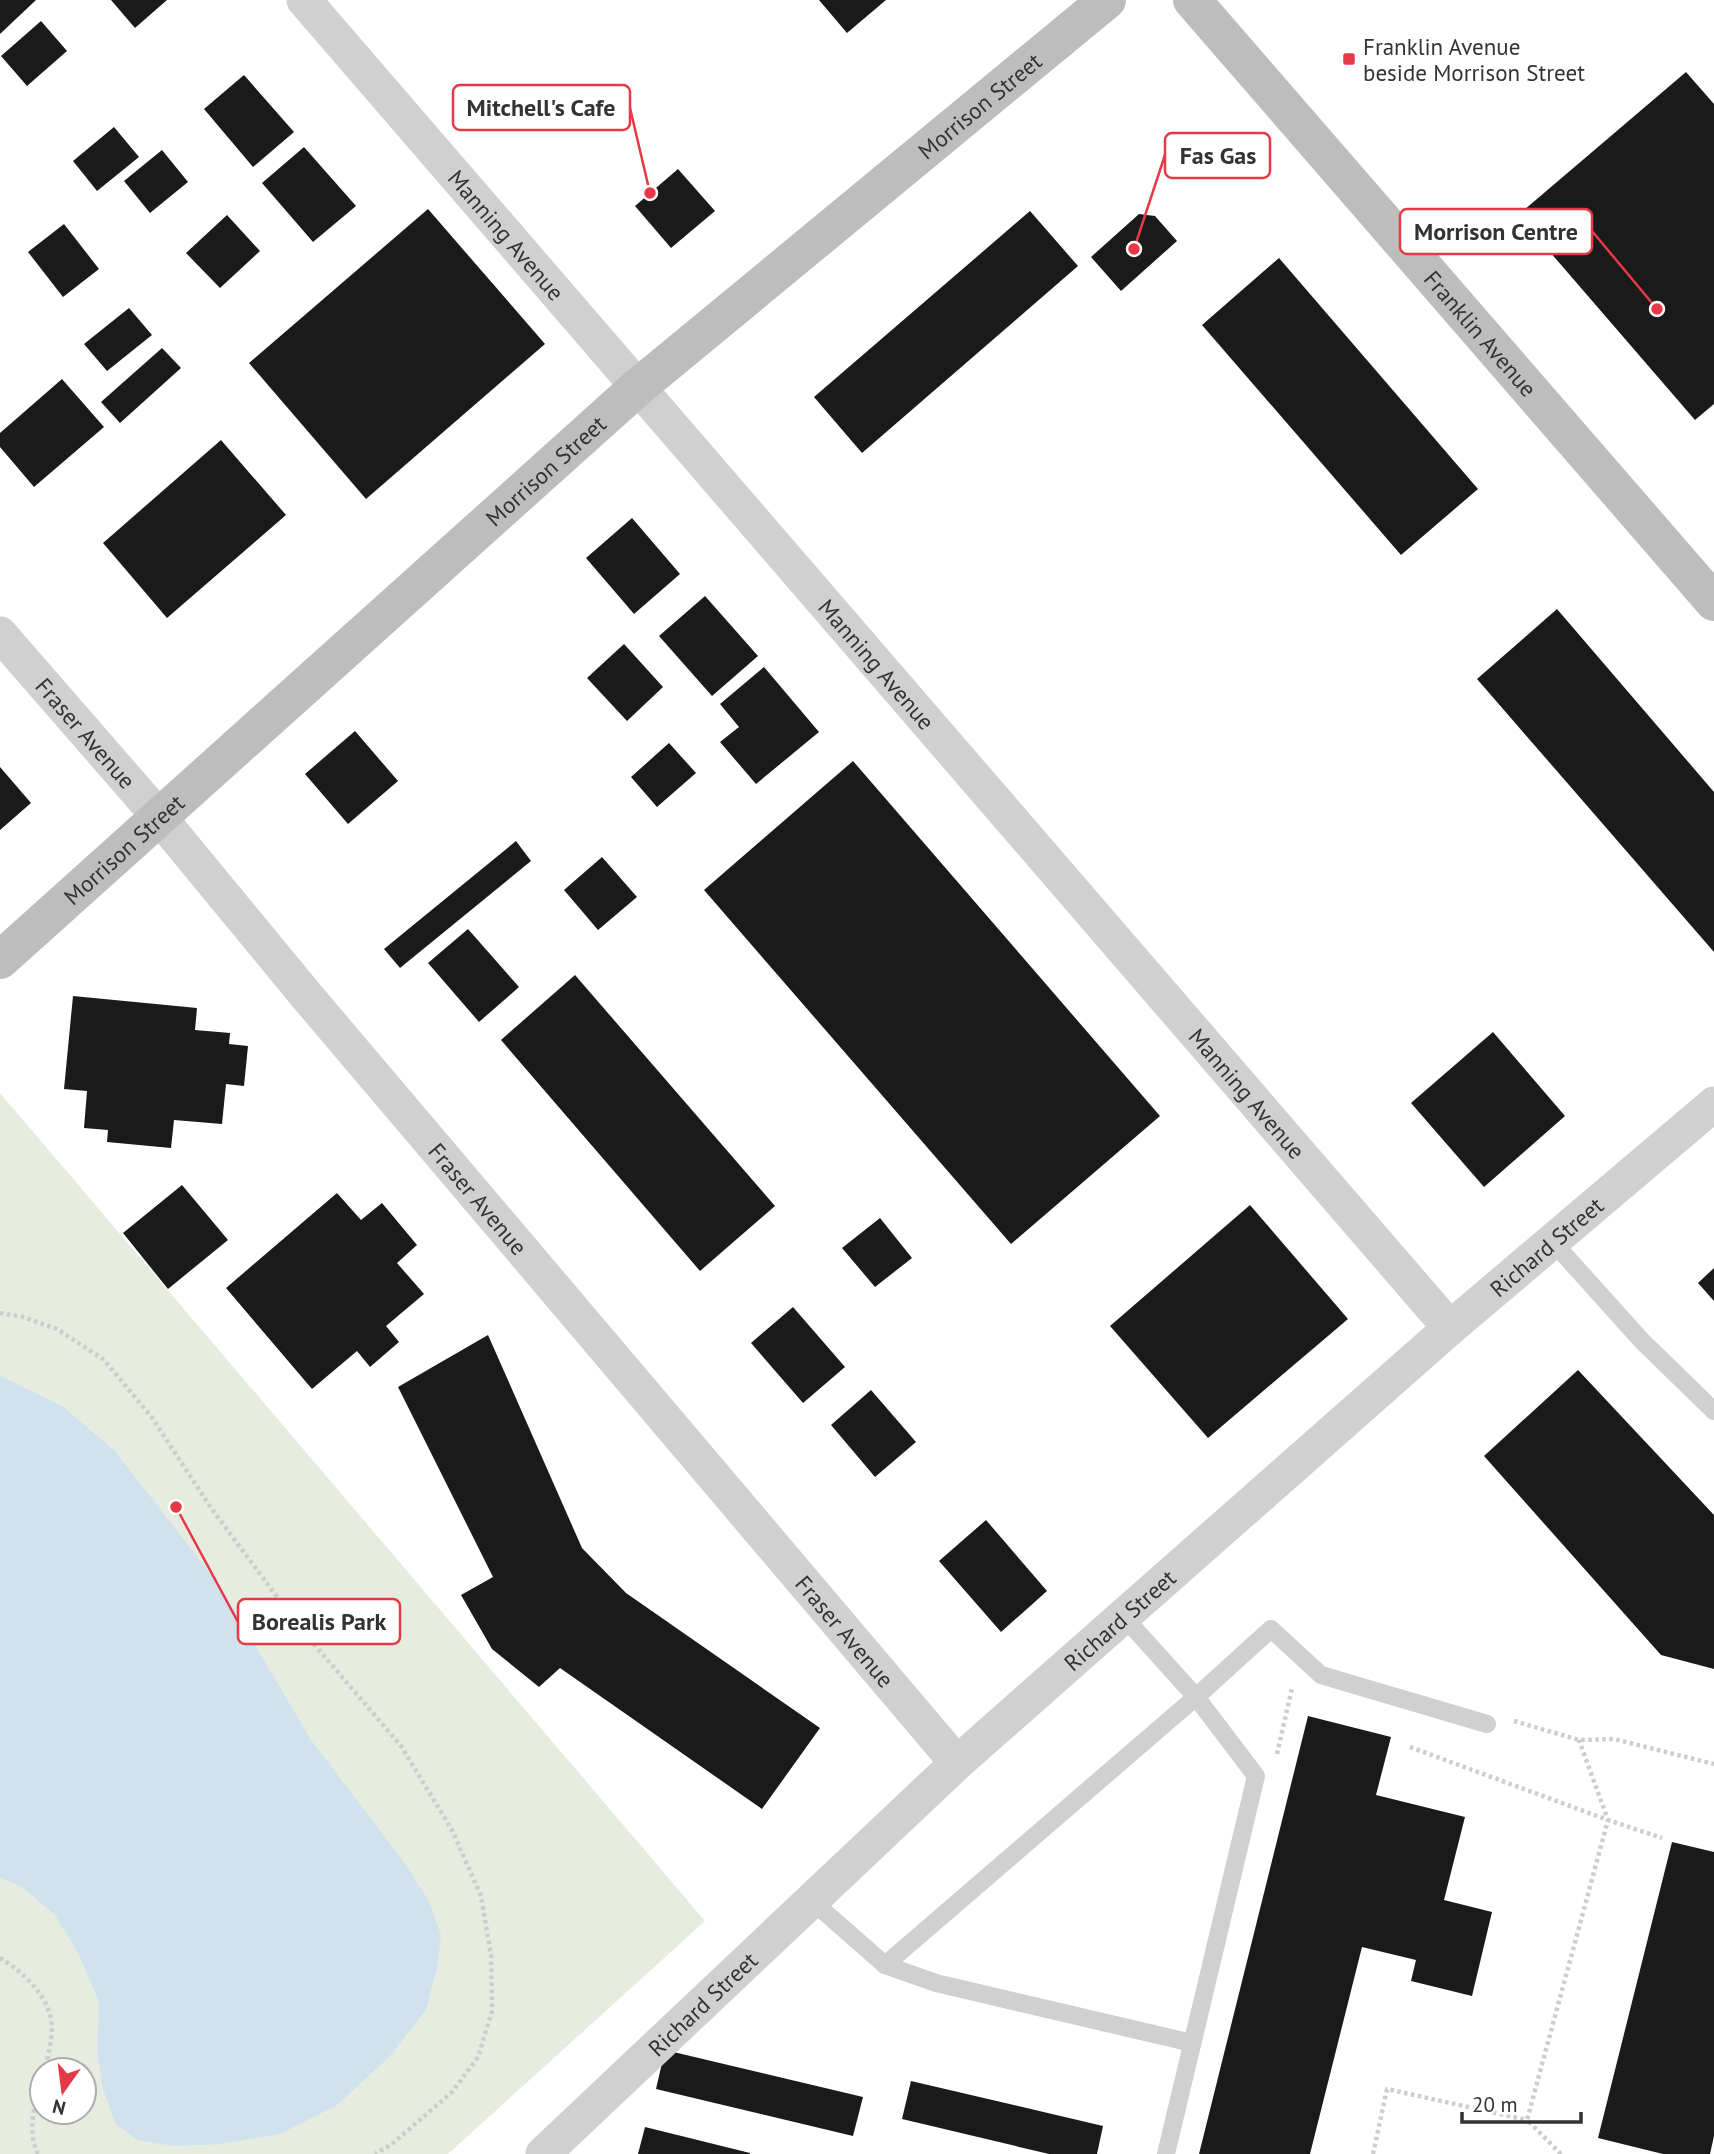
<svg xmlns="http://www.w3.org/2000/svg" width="1714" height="2154" font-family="'PT Sans',sans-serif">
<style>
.green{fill:#e6ecdf;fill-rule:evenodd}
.water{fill:#cfe2ee}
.building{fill:#1a1a1a}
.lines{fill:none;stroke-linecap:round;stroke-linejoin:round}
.path{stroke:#cdcdcd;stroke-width:4.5;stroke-dasharray:3.5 3.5;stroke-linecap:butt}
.lane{stroke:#d0d0d0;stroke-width:18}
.street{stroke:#d0d0d0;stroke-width:35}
.secondary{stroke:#bdbdbd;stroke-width:38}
.poi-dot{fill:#e63946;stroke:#fff;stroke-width:2.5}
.labels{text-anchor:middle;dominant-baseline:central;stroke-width:7;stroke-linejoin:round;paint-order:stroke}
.poi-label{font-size:23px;fill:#333;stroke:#fff;text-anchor:start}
.street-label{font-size:23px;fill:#333;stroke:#fff}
.leader{fill:none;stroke:#e63946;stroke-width:2.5}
.callout-dot{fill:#e63946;stroke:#fff;stroke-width:2.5}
.callout{fill:#fff;stroke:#e63946;stroke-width:2.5}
.callout-label{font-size:24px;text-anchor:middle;font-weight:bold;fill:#333}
</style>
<rect width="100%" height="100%" fill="#fff"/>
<path class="green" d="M 0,1093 L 705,1921 L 448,2154 L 0,2154 ZM 42,2070 L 84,2070 L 84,2112 L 42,2112 Z"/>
<path class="water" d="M 0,1376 L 62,1406 L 114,1450 L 220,1586 L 311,1740 L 403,1861 L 429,1901 L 441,1935 L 438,1963 L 426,2010 L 389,2057 L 337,2105 L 280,2134 L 221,2144 L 174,2146 L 137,2140 L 115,2123 L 103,2089 L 97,2053 L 99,2002 L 78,1953 L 55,1915 L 21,1886 L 0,1878 Z"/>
<g class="building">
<path d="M 0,0 L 36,0 L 0,34 Z"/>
<path d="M 111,0 L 167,0 L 135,28 Z"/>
<path d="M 819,0 L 886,0 L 847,33 Z"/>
<path d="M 41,21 L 67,51 L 27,86 L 1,56 Z"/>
<path d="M 1686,72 L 1714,104 L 1714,404 L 1695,420 L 1518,215 Z"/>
<path d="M 244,75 L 294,132 L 253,167 L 204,109 Z"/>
<path d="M 114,127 L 139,157 L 97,191 L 73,161 Z"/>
<path d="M 304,147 L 356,206 L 313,242 L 262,183 Z"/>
<path d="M 162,150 L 188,182 L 150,213 L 124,181 Z"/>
<path d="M 678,169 L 715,211 L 671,248 L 635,206 Z"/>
<path d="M 428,209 L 545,344 L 366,499 L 249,363 Z"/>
<path d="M 1030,211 L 1078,266 L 862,453 L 814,397 Z"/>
<path d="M 1139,214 L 1155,216 L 1177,241 L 1121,291 L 1091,257 Z"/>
<path d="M 227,215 L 260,251 L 220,288 L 186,253 Z"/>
<path d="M 64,224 L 99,269 L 63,297 L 28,252 Z"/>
<path d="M 1279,258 L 1478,489 L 1401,555 L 1202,325 Z"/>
<path d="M 129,308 L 152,335 L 107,371 L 84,344 Z"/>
<path d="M 162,348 L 181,368 L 120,423 L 101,402 Z"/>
<path d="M 62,379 L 104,427 L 34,487 L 0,447 L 0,433 Z"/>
<path d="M 221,440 L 286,515 L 167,618 L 103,543 Z"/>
<path d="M 632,518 L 680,574 L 634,614 L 586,558 Z"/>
<path d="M 705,596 L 758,656 L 712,696 L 659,636 Z"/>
<path d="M 1557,609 L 1714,792 L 1714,952 L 1477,679 Z"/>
<path d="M 624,644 L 663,687 L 627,721 L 587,678 Z"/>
<path d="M 764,667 L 819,732 L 756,784 L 720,742 L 739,727 L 720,704 Z"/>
<path d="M 355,731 L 398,781 L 348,824 L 305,774 Z"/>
<path d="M 669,743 L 696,773 L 657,807 L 631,777 Z"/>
<path d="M 853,761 L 1160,1116 L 1011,1244 L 704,890 Z"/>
<path d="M 0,767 L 31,803 L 0,830 Z"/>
<path d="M 516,841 L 531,861 L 400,968 L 384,949 Z"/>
<path d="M 602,857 L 637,897 L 598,930 L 564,890 Z"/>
<path d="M 468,929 L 519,987 L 479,1022 L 428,963 Z"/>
<path d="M 575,975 L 775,1206 L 700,1271 L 501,1040 Z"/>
<path d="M 73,996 L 197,1008 L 195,1030 L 230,1033 L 229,1044 L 248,1046 L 244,1086 L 226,1084 L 222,1124 L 174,1120 L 171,1148 L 107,1142 L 108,1130 L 84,1128 L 87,1091 L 64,1089 Z"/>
<path d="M 1493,1032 L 1565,1116 L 1484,1187 L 1411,1103 Z"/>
<path d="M 182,1185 L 228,1240 L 168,1289 L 123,1233 Z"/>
<path d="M 337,1193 L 361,1220 L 382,1203 L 417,1245 L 397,1263 L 424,1294 L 386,1326 L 399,1342 L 370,1367 L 357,1351 L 312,1389 L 226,1288 Z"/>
<path d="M 1250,1205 L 1348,1319 L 1208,1438 L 1110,1326 Z"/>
<path d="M 880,1218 L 912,1258 L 875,1287 L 842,1248 Z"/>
<path d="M 1714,1268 L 1714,1301 L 1698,1283 Z"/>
<path d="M 793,1307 L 845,1367 L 803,1403 L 751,1343 Z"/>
<path d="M 488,1335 L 582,1548 L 626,1593 L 820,1728 L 762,1809 L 560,1668 L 539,1687 L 492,1649 L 461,1595 L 493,1577 L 398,1387 Z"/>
<path d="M 1578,1370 L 1714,1515 L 1714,1669 L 1661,1655 L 1484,1456 Z"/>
<path d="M 871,1390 L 916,1442 L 875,1477 L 831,1425 Z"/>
<path d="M 986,1520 L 1047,1591 L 1001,1632 L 939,1561 Z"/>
<path d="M 1308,1716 L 1391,1737 L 1376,1795 L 1465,1817 L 1444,1900 L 1492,1912 L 1472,1996 L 1411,1981 L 1416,1960 L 1362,1947 L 1310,2154 L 1199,2154 Z"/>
<path d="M 1672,1842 L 1714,1852 L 1714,2136 L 1710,2154 L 1663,2154 L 1598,2138 Z"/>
<path d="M 665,2050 L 863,2097 L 853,2136 L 656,2089 Z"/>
<path d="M 911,2081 L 1103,2126 L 1097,2154 L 1049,2154 L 902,2119 Z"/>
<path d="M 645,2127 L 750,2153 L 750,2154 L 638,2154 Z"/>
</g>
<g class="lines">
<g class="path">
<path d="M 0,1313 L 23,1317 L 57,1329 L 104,1360 L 153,1419 L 211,1508 L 301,1629 L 401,1746 L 452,1830 L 481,1896 L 491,1955 L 492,2011 L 478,2057 L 452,2092 L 392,2144 L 375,2154"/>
<path d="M 1514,1721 L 1579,1740 L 1614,1739 L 1714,1764"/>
<path d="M 1410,1747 L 1608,1820 L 1662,1838"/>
<path d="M 1277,1754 L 1292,1688"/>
<path d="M 0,1958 C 21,1971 43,1990 50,2015 C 55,2031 48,2054 45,2070"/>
<path d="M 38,2154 C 27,2130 34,2105 42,2081"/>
<path d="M 1373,2154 L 1387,2089 L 1527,2120"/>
<path d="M 1561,2154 L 1527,2120 L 1608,1820 L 1579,1740"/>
</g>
<g class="lane">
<path d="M 1552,1241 L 1642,1341 L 1714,1411"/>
<path d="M 1123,1616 L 1196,1697 L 1256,1776 L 1166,2154"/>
<path d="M 811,1900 L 885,1965 L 1196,1697 L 1271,1629 L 1321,1675 L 1487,1724"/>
<path d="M 885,1965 L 936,1983 L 1192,2043"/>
</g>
<g class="street">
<path id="s1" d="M 304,0 L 1450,1328"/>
<path id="s2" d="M 0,634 L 160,818 L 305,994 L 957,1763"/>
<path id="s3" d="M 543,2154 L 957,1763 L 1450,1328 L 1714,1104"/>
</g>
<g class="secondary">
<path id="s4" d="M 1192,0 L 1714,602"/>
<path id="s5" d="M 0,960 L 638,387 L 1107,0"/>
</g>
</g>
<rect class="poi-dot" x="1342" y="52" width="14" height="14" rx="3.5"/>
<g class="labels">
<g class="poi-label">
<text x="1363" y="46">Franklin Avenue<tspan x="1363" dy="26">beside Morrison Street</tspan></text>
</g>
<g class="street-label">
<text stroke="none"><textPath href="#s5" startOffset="1300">Morrison Street</textPath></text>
<text stroke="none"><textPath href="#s1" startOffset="310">Manning Avenue</textPath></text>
<text stroke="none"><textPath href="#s4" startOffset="441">Franklin Avenue</textPath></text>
<text stroke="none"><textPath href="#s5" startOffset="733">Morrison Street</textPath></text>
<text stroke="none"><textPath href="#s1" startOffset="877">Manning Avenue</textPath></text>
<text stroke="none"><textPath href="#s2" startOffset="131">Fraser Avenue</textPath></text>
<text stroke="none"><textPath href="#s5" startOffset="166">Morrison Street</textPath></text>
<text stroke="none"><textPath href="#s1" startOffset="1444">Manning Avenue</textPath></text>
<text stroke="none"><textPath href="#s2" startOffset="740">Fraser Avenue</textPath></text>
<text stroke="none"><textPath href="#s3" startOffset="1353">Richard Street</textPath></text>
<text stroke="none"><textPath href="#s3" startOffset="786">Richard Street</textPath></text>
<text stroke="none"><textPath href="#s2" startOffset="1307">Fraser Avenue</textPath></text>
<text stroke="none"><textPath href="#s3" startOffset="219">Richard Street</textPath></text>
</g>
</g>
<path class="leader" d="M650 193L630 108M1134 249L1165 155M1657 309L1592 231M176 1507L238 1622"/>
<g class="callout-dot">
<circle cx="650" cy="193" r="7"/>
<circle cx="1134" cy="249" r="7"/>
<circle cx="1657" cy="309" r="7"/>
<circle cx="176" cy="1507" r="7"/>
</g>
<g class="callout">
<rect x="453" y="85" width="177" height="45" rx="7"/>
<rect x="1165" y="133" width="105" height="45" rx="7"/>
<rect x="1400" y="209" width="192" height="45" rx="7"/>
<rect x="238" y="1599" width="162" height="45" rx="7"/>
</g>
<g class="callout-label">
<text x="541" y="116">Mitchell's Cafe</text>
<text x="1218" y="164">Fas Gas</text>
<text x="1496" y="240">Morrison Centre</text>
<text x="319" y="1630">Borealis Park</text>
</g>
<g transform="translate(63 2091) rotate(194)"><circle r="33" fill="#ffffff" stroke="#adadad" stroke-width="2"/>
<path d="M0-5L12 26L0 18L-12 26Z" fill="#e63946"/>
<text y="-10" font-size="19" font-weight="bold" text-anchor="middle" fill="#333333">N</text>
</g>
<path d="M1462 2112v10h119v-10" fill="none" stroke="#333333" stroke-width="3.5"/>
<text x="1472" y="2112" font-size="21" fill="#333333" stroke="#ffffff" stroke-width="5" paint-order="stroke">20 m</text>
</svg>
